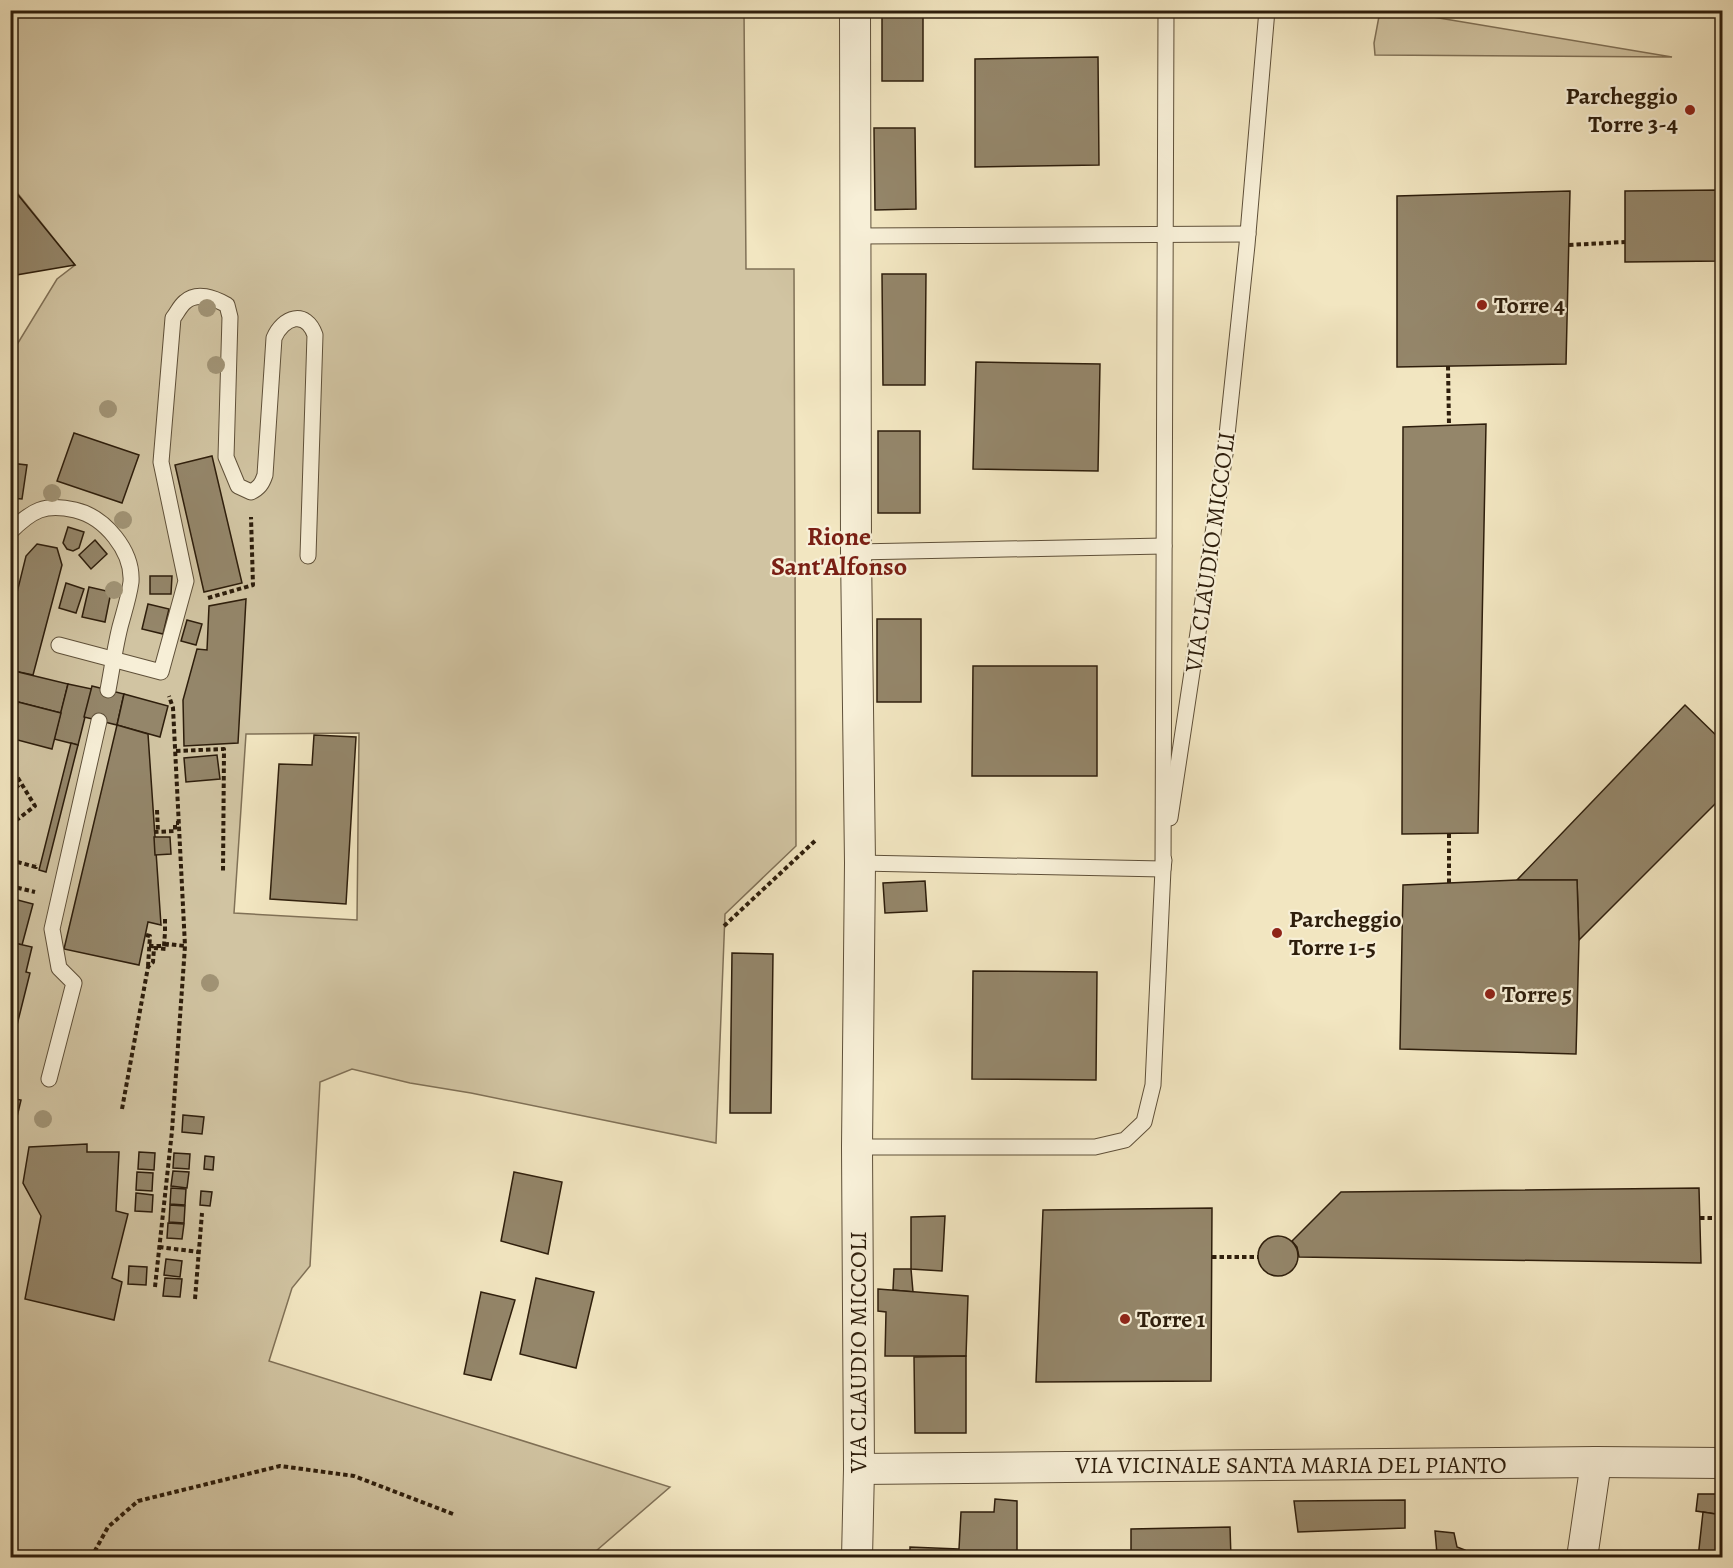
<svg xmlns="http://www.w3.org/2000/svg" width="1733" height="1568" font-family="Alegreya,serif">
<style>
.green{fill:#d1c4a2;stroke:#807157;stroke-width:1.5;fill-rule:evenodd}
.building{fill:#94866a;stroke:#2e1e0c;stroke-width:1.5}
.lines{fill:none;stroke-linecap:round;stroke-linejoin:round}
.lane-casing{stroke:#5f5039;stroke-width:17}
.street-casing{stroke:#5f5039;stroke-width:32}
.path{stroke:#2e1e0c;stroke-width:4;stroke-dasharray:4.5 3;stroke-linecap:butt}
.lane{stroke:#f7efd7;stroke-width:15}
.street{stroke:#f7efd7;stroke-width:30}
.tree{fill:#a19476}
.poi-dot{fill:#8f2418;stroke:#f7efd7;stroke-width:2}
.labels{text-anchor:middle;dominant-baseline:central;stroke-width:4.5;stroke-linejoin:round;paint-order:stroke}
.poi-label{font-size:24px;font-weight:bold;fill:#2e1e0c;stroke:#f7efd7;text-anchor:start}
.street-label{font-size:24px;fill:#2e1e0c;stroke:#f7efd7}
.neighbourhood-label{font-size:26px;font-weight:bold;fill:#7a1f14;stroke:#f7efd7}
</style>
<rect width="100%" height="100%" fill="#f2e6c1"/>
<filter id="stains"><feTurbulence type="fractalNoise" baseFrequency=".00333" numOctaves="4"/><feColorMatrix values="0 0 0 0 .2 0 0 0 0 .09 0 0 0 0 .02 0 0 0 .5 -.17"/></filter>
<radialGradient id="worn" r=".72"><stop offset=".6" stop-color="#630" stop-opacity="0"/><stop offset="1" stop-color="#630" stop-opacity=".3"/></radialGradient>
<g class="green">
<path d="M 11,11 L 744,11 L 746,269 L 794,269 L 796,846 L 725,914 L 716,1143 L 471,1093 L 410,1083 L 352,1069 L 320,1082 L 310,1266 L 292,1288 L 269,1361 L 670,1487 L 589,1557 L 11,1557 L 10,356 L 57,279 L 75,265 L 11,185 ZM 359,733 L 357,920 L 234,913 L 246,734 Z"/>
<path d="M 1419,11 L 1433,17 L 1672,57 L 1375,55 L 1374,43 L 1380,11 Z"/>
</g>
<g class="building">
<rect x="882" y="10" width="41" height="71"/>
<path d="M 1098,57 L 1099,165 L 975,167 L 975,59 Z"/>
<path d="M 874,128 L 915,128 L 916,209 L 875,210 Z"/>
<path d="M 10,185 L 75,265 L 10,276 Z"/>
<path d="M 1722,190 L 1722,261 L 1625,262 L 1625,191 Z"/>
<path d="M 1570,191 L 1566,364 L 1397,367 L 1397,196 Z"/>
<path d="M 882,274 L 926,274 L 925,385 L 883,385 Z"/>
<path d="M 976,362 L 1100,364 L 1098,471 L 973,469 Z"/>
<path d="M 1486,424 L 1478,833 L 1402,834 L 1403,427 Z"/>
<rect x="878" y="431" width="42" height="82"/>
<path d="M 74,433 L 139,455 L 122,503 L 57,481 Z"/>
<path d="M 212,456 L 242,583 L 204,592 L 175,465 Z"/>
<path d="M 10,463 L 27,465 L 22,499 L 10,498 Z"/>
<path d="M 68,527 L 84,532 L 79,548 L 73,551 L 67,549 L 63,543 Z"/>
<path d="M 95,540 L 107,554 L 91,569 L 79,555 Z"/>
<path d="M 37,544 L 57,548 L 62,565 L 33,675 L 10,670 L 10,621 L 26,556 Z"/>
<path d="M 150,576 L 172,576 L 171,594 L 150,594 Z"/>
<path d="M 66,583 L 84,589 L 76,613 L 59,608 Z"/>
<path d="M 89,587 L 111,592 L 105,622 L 82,617 Z"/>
<path d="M 246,599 L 238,743 L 184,746 L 183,700 L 197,649 L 207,650 L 209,606 Z"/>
<path d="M 148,604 L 169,609 L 163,634 L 142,629 Z"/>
<rect x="877" y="619" width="44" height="83"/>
<path d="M 187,620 L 202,624 L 196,645 L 181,641 Z"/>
<path d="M 973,666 L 1097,666 L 1097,776 L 972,776 Z"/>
<path d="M 10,670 L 68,684 L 61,713 L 18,702 L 17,709 L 10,708 Z"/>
<path d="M 68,684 L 92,689 L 78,745 L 54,739 Z"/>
<path d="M 92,686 L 124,694 L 117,725 L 84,717 Z"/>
<path d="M 124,694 L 168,706 L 160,737 L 117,725 Z"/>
<path d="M 18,702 L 61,713 L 52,749 L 10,738 Z"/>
<path d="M 1685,705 L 1722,741 L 1722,797 L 1579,940 L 1577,880 L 1517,880 Z"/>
<path d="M 117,725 L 148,734 L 161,925 L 148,922 L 139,965 L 64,949 Z"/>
<path d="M 314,735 L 356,737 L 346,904 L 270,899 L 279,764 L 312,765 Z"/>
<path d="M 71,743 L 78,745 L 46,872 L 39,870 Z"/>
<path d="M 217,755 L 220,779 L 186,782 L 184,758 Z"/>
<path d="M 154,837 L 170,837 L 171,854 L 155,855 Z"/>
<path d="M 1517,880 L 1577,880 L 1579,940 L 1576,1054 L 1400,1049 L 1403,885 Z"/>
<path d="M 925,881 L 927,911 L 885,913 L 883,883 Z"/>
<path d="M 10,898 L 33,904 L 22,945 L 10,942 Z"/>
<path d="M 10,942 L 32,947 L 26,972 L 30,973 L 15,1033 L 10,1033 Z"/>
<path d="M 732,953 L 773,954 L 771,1113 L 730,1113 Z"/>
<path d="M 973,971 L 1097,972 L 1096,1080 L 972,1079 Z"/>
<path d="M 10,1098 L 21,1100 L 15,1125 L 10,1124 Z"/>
<path d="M 183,1115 L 204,1117 L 202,1134 L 182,1132 Z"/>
<path d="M 87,1144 L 87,1152 L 119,1152 L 116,1211 L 128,1214 L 112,1278 L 122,1282 L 114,1320 L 25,1299 L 41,1216 L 23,1183 L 29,1147 Z"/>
<path d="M 139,1152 L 155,1153 L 154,1170 L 138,1169 Z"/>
<path d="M 174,1153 L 190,1154 L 189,1169 L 173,1168 Z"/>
<path d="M 205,1156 L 214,1157 L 213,1170 L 204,1169 Z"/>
<path d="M 173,1171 L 189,1172 L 187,1188 L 171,1186 Z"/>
<path d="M 137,1172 L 153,1173 L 152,1191 L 136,1190 Z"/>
<path d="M 514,1172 L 562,1182 L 548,1254 L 501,1241 Z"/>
<path d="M 171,1188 L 186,1189 L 185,1205 L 170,1204 Z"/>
<path d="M 1699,1188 L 1701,1263 L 1299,1257 L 1297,1247 L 1292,1241 L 1341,1192 Z"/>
<path d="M 201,1191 L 212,1192 L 210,1206 L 200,1205 Z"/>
<path d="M 136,1193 L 153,1195 L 152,1212 L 135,1211 Z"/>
<path d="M 170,1205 L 185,1206 L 184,1223 L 169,1222 Z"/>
<path d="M 1212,1208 L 1211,1381 L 1036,1382 L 1043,1210 Z"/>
<path d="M 945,1216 L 942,1271 L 911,1269 L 911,1217 Z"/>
<path d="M 168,1223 L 184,1224 L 182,1239 L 167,1238 Z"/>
<circle cx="1278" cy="1256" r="20"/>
<path d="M 166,1259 L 182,1261 L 180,1277 L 164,1275 Z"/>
<path d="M 129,1266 L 147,1267 L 146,1285 L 128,1284 Z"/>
<path d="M 894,1269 L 911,1269 L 913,1292 L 893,1290 Z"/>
<path d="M 165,1278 L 182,1279 L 180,1297 L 163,1296 Z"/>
<path d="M 536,1278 L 594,1292 L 576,1368 L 520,1354 Z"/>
<path d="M 878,1289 L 968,1296 L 966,1356 L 885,1356 L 886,1312 L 878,1311 Z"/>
<path d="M 481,1292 L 515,1300 L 491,1380 L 464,1374 Z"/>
<path d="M 966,1356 L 966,1433 L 915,1433 L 914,1357 Z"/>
<path d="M 1698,1494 L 1722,1494 L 1722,1515 L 1696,1511 Z"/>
<path d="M 995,1499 L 1017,1501 L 1017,1558 L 910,1558 L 910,1547 L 959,1549 L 961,1512 L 994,1512 Z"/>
<path d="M 1405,1500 L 1405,1528 L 1298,1532 L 1294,1501 Z"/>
<path d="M 1703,1512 L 1722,1515 L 1722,1558 L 1698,1558 Z"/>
<path d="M 1230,1527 L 1231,1558 L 1131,1558 L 1131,1529 Z"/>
<path d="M 1435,1531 L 1454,1533 L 1457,1547 L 1465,1550 L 1465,1558 L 1391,1558 L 1391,1553 L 1437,1554 Z"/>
</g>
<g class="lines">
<g class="lane-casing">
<g id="lane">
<path d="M 856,236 L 1248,234"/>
<path d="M 10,532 C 32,510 45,503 75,510 C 105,517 133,551 131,582 C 129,597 124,612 120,627 C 115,647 112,669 108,690"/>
<path d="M 856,552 L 1164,546"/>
<path d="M 59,645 L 161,672 L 186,581 L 161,462 L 173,318 C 177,313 180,306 185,302 C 197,291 214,298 227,305 L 230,317 L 226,457 L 238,486 L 251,492 C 259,488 262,484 265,475 L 274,338 C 283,317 306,309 315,335 L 308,556"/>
<path d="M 1170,818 L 1225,454 L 1247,245 L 1267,10"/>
<path d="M 860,863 L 1163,869 L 1164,860"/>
<path d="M 49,1079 L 74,983 L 59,968 L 52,929 L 99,721"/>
<path d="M 857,1147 L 1095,1147 L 1125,1140 L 1144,1122 L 1153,1085 L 1163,869 L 1166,10"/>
</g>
</g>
<g class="street-casing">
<g id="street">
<path d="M 855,10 L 856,552 L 860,863 L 857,1147 L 859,1469 L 857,1558"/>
<path d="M 859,1469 L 1596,1462 L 1722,1463"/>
<path d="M 1582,1558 L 1596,1462"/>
</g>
</g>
<g class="path">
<path d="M 1569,245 L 1625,242"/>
<path d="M 1448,366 L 1449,425"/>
<path d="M 208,598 L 253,585 L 251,517"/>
<path d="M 176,751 L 224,749 L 223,873"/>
<path d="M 10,765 L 35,806 L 10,825"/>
<path d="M 10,793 L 21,783"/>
<path d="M 157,810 L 158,832"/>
<path d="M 154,832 L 175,831 L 175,823 L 179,823"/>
<path d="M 10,860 L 36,867 L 37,864"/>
<path d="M 1449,883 L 1449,833"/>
<path d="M 10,886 L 35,892"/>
<path d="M 724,926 L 817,839"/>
<path d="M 146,935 L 150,936 L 148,966"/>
<path d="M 149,946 L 164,946 L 165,932 L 165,917"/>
<path d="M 122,1109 L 148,967 L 153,962 L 154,948 L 166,949 L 167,944 L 185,946"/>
<path d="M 1700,1218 L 1722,1218"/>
<path d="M 159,1247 L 199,1252"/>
<path d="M 1212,1257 L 1258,1257"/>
<path d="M 155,1287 L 172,1131 L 185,946 L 173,708 L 169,696"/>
<path d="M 195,1299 L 202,1213"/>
<path d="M 91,1558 L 108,1527 L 138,1501 L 280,1466 L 354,1476 L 453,1514"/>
</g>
<use href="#lane" class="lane"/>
<use href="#street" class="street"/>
</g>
<g class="tree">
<circle cx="207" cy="308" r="9"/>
<circle cx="216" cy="365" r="9"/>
<circle cx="108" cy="409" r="9"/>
<circle cx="52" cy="493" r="9"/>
<circle cx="123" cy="520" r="9"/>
<circle cx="114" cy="590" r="9"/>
<circle cx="210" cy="983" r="9"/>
<circle cx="43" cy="1119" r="9"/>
</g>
<g class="poi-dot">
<circle cx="1690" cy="110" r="6"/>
<circle cx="1482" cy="305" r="6"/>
<circle cx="1277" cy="933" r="6"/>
<circle cx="1490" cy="994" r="6"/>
<circle cx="1125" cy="1319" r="6"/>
</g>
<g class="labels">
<g class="poi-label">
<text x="1678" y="96" text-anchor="end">Parcheggio<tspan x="1678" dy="28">Torre 3-4</tspan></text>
<text x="1494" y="305">Torre 4</text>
<text x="1289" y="919">Parcheggio<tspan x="1289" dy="28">Torre 1-5</tspan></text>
<text x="1502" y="994">Torre 5</text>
<text x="1137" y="1319">Torre 1</text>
</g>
<g class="street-label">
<text transform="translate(1210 552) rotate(-82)">VIA CLAUDIO MICCOLI</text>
<text transform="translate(858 1352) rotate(-90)">VIA CLAUDIO MICCOLI</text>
<text x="1291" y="1465">VIA VICINALE SANTA MARIA DEL PIANTO</text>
</g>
<g class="neighbourhood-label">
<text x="839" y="536">Rione<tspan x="839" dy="30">Sant'Alfonso</tspan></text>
</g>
</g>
<rect width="1733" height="1568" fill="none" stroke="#f2e6c1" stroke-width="36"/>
<rect x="12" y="12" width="1709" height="1544" fill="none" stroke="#2e1e0c" stroke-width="3"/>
<rect x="18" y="18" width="1697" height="1532" fill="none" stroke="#2e1e0c" stroke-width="1.5"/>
<rect width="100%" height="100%" filter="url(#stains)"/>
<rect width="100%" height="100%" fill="url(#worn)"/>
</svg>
